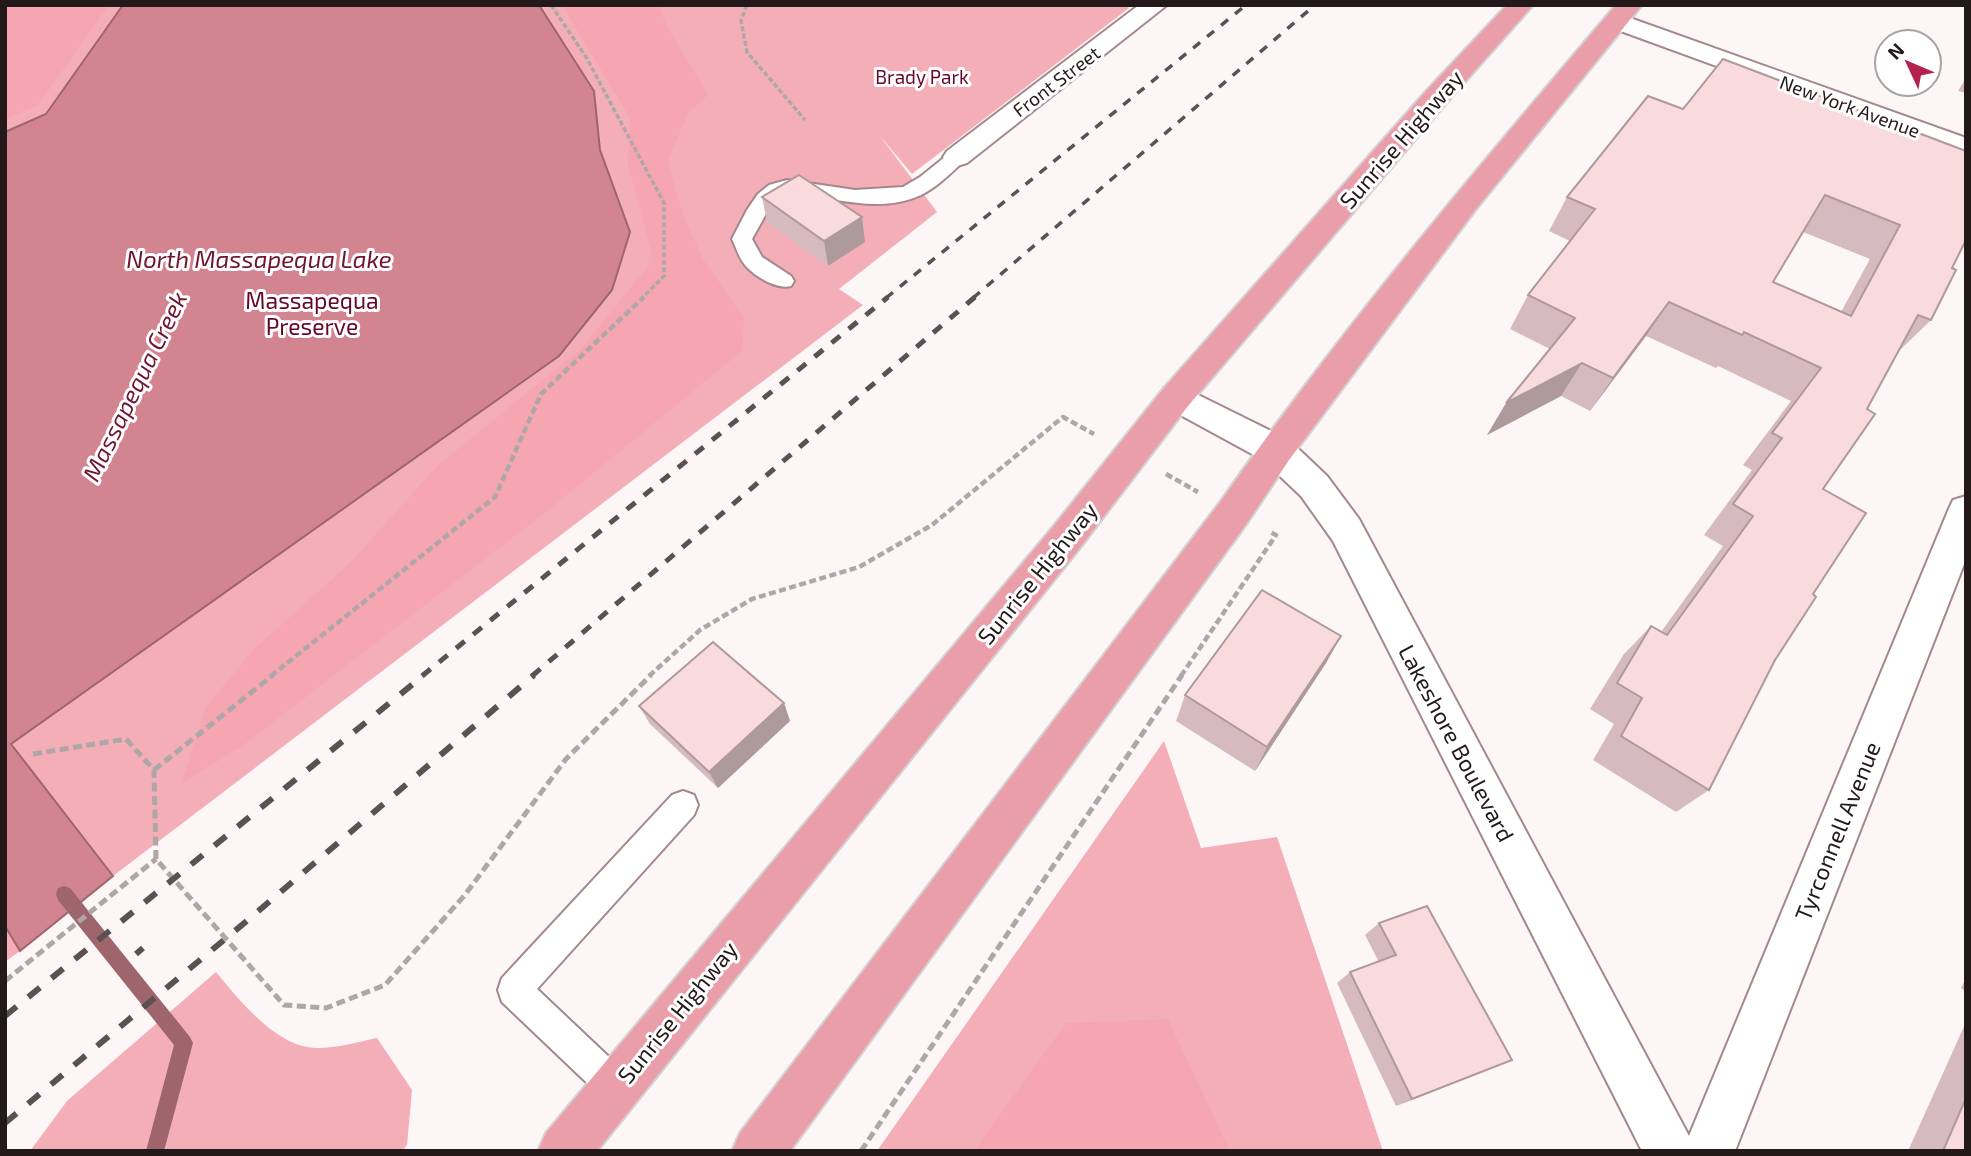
<svg xmlns="http://www.w3.org/2000/svg" width="1971" height="1156" font-family="'Exo 2',sans-serif">
<style>
.green{fill:#f4aeb8}
.forest{fill:#f6a6b1}
.water{fill:#d28590;stroke:#9e656d;stroke-width:2}
.lines{fill:none;stroke-linecap:round;stroke-linejoin:round}
.stream{fill:#9e656d;fill-rule:evenodd}
.lane-casing{stroke:#a5888b;stroke-width:4}
.street-casing{stroke:#a5888b;stroke-width:4}
.highway-casing{stroke:#d3d1d1;stroke-width:4}
.path-far2{stroke:#aea6a7;stroke-width:3.5;stroke-dasharray:5 2.5;stroke-linecap:butt}
.path-far1{stroke:#aea6a7;stroke-width:4.5;stroke-dasharray:7 3.5;stroke-linecap:butt}
.path{stroke:#aea6a7;stroke-width:5;stroke-dasharray:9 4.5;stroke-linecap:butt}
.lane{fill:#fff;fill-rule:evenodd}
.street{fill:#fff;fill-rule:evenodd}
.highway{fill:#ea9ea9;fill-rule:evenodd}
.rail-far2{stroke:#5b5152;stroke-width:3.5;stroke-dasharray:9 9;stroke-linecap:butt}
.rail-far1{stroke:#5b5152;stroke-width:5;stroke-dasharray:11 11;stroke-linecap:butt}
.rail{stroke:#5b5152;stroke-width:6;stroke-dasharray:15 15;stroke-linecap:butt}
.wall{fill:#d6bbbe;fill-rule:evenodd}
.shaded-wall{fill:#ae999b}
.building{fill:#f9dadd;stroke:#ae999b;stroke-width:2;fill-rule:evenodd}
.labels{text-anchor:middle;dominant-baseline:central;stroke-width:6;stroke-linejoin:round;paint-order:stroke}
.far-park-label{font-size:19px;fill:#660727;stroke:#fff}
.far-street-label{font-size:19px;fill:#24191a;stroke:#fff}
.street-label{font-size:23px;fill:#24191a;stroke:#fff}
.park-label{font-size:23px;fill:#660727;stroke:#fff}
.water-label{font-size:24px;font-style:italic;fill:#71152f;stroke:#fff}
</style>
<rect width="100%" height="100%" fill="#fcf6f7"/>
<g class="green">
<path d="M 5,5 L 1125,5 L 1129,8 L 912,174 L 880,136 L 937,212 L 839,289 L 863,305 L 113,876 L 106,868 L 14,941 L 20,951 L 5,962 Z"/>
<path d="M 1164,741 L 1201,848 L 1277,837 L 1383,1151 L 877,1151 Z"/>
<path d="M 216,972 C 239,1000 278,1049 318,1048 C 337,1048 358,1042 377,1038 L 412,1090 L 407,1145 L 402,1151 L 30,1151 L 67,1101 Z"/>
</g>
<g class="forest">
<path d="M 5,5 L 109,5 L 38,105 L 5,119 Z"/>
<path d="M 562,5 L 659,5 L 665,22 L 708,95 L 688,113 L 668,161 L 683,215 L 703,259 L 744,318 L 742,351 L 546,512 L 242,746 L 182,783 L 205,708 L 254,649 L 349,564 L 437,466 L 581,349 L 653,260 L 628,164 L 630,118 Z"/>
<path d="M 1168,1019 L 1230,1151 L 974,1151 L 1066,1023 Z"/>
</g>
<path class="water" d="M 123,5 L 539,5 L 594,91 L 600,150 L 630,232 L 612,290 L 559,356 L 11,744 L 113,876 L 20,951 L 5,926 L 5,132 L 46,114 Z"/>
<g class="lines">
<path class="stream" d="M 64,886 L 70,888 L 190,1037 L 193,1043 L 164,1151 L 146,1151 L 174,1045 L 58,900 L 56,894 L 58,888 Z"/>
<g class="lane-casing">
<g id="lane">
<path d="M 957,151 L 964,153 L 967,157 L 964,161 C 951,173 937,187 921,195 C 878,215 831,196 787,193 L 772,203 L 752,239 L 762,257 L 791,276 L 794,281 L 791,286 C 777,290 754,276 745,265 C 739,258 736,247 732,239 L 747,210 L 758,194 L 769,185 L 787,180 L 855,190 L 903,187 L 920,177 L 950,153 Z"/>
<path d="M 683,791 L 694,795 L 698,805 L 694,815 L 537,989 L 628,1075 L 633,1087 L 628,1099 L 616,1104 L 604,1099 L 502,1002 L 498,990 L 502,978 L 672,795 Z"/>
</g>
</g>
<g class="street-casing">
<g id="street">
<path d="M 1139,5 L 1167,5 L 967,163 L 957,166 L 947,163 L 943,157 L 947,151 Z"/>
<path d="M 1616,13 L 1966,138 L 1966,157 L 1607,26 L 1603,21 L 1607,16 Z"/>
<path d="M 1176,384 L 1289,440 L 1327,476 L 1359,519 L 1689,1136 L 1948,511 L 1953,500 L 1966,496 L 1966,559 L 1735,1151 L 1642,1151 L 1333,541 L 1301,496 L 1263,460 L 1164,406 L 1159,397 L 1164,388 Z"/>
</g>
</g>
<g class="highway-casing">
<g id="highway">
<path d="M 1507,5 L 1533,5 L 1448,101 L 1188,406 L 1079,549 L 597,1151 L 538,1151 L 546,1133 L 1053,527 L 1164,388 L 1428,89 Z"/>
<path d="M 1616,5 L 1642,5 L 1476,209 L 1289,460 L 1247,523 L 790,1151 L 732,1151 L 740,1133 L 1221,501 C 1342,328 1479,166 1616,5 Z"/>
</g>
</g>
<g class="path-far2">
<path d="M 551,5 L 586,57 L 664,203 L 664,276 L 642,298"/>
<path d="M 747,5 L 741,21 L 747,52 L 805,120"/>
</g>
<g class="path-far1">
<path d="M 1166,474 L 1198,492"/>
<path d="M 271,676 L 495,497 L 541,394 L 644,297"/>
<path d="M 649,676 L 700,630 L 752,599 L 859,567 L 932,525 L 1063,417 L 1094,434"/>
<path d="M 1181,676 L 1276,535 L 1270,532"/>
</g>
<g class="path">
<path d="M 33,754 L 126,739 L 154,770 L 156,859 L 284,1005 L 326,1008 L 385,985 L 464,896 L 566,759 L 651,675"/>
<path d="M 154,770 L 273,675"/>
<path d="M 5,981 L 156,859"/>
<path d="M 861,1151 L 1182,675"/>
</g>
<use href="#lane" class="lane"/>
<use href="#street" class="street"/>
<use href="#highway" class="highway"/>
<g class="rail-far2">
<path d="M 886,298 L 1246,5"/>
<path d="M 973,298 L 1315,5"/>
</g>
<g class="rail-far1">
<path d="M 422,676 L 888,297"/>
<path d="M 532,676 L 975,297"/>
</g>
<g class="rail">
<path d="M 136,954 L 143,948"/>
<path d="M 5,1016 L 424,675"/>
<path d="M 5,1123 L 249,919 L 534,675"/>
</g>
</g>
<g class="wall">
<path d="M 1723,59 L 1952,268 L 1931,320 L 1897,353 L 1823,489 L 1813,594 L 1775,660 L 1709,790 L 1676,812 L 1593,760 L 1614,724 L 1590,709 L 1624,654 L 1651,626 L 1661,632 L 1723,546 L 1704,535 L 1752,470 L 1743,465 L 1791,401 L 1718,366 L 1716,368 L 1646,336 L 1590,411 L 1561,396 L 1487,435 L 1550,349 L 1510,329 L 1528,295 L 1570,241 L 1549,231 L 1567,197 L 1683,109 ZM 1803,232 L 1870,259 L 1841,312 L 1773,282 Z"/>
<path d="M 1966,78 L 1966,93 L 1958,91 Z"/>
<path d="M 762,197 L 865,242 L 828,266 L 767,222 Z"/>
<path d="M 1341,636 L 1326,663 L 1255,771 L 1176,721 L 1185,695 Z"/>
<path d="M 784,703 L 790,721 L 718,788 L 650,724 L 639,706 Z"/>
<path d="M 1379,923 L 1492,1068 L 1396,1106 L 1337,983 L 1350,972 L 1379,962 L 1365,935 Z"/>
<path d="M 1966,978 L 1966,992 L 1961,988 Z"/>
<path d="M 1966,1022 L 1966,1151 L 1908,1151 Z"/>
</g>
<g class="shaded-wall">
<path d="M 862,217 L 865,242 L 828,266 L 824,241 Z"/>
<path d="M 1669,302 L 1646,336 L 1590,411 L 1613,378 Z"/>
<path d="M 1582,363 L 1561,396 L 1487,435 L 1506,403 Z"/>
<path d="M 1341,636 L 1326,663 L 1255,771 L 1267,747 Z"/>
<path d="M 784,703 L 790,721 L 718,788 L 709,772 Z"/>
<path d="M 1512,1060 L 1492,1068 L 1396,1106 L 1412,1099 Z"/>
</g>
<g class="building">
<path d="M 1723,59 L 1966,151 L 1966,240 L 1952,268 L 1956,270 L 1931,320 L 1918,315 L 1867,409 L 1875,414 L 1823,489 L 1866,513 L 1813,594 L 1816,597 L 1775,660 L 1709,790 L 1621,736 L 1642,698 L 1617,683 L 1651,626 L 1667,635 L 1753,516 L 1733,504 L 1782,438 L 1772,433 L 1821,368 L 1744,332 L 1742,335 L 1669,302 L 1613,378 L 1582,363 L 1506,403 L 1575,318 L 1528,295 L 1595,209 L 1567,197 L 1648,96 L 1683,109 ZM 1825,195 L 1900,225 L 1851,316 L 1773,282 Z"/>
<path d="M 799,175 L 862,217 L 824,241 L 762,197 Z"/>
<path d="M 1262,590 L 1341,636 L 1267,747 L 1185,695 Z"/>
<path d="M 713,642 L 784,703 L 709,772 L 639,706 Z"/>
<path d="M 1427,906 L 1512,1060 L 1412,1099 L 1350,972 L 1396,955 L 1379,923 Z"/>
<path d="M 1966,1098 L 1966,1151 L 1943,1151 Z"/>
</g>
<g class="labels">
<g class="far-park-label">
<text x="922" y="76">Brady Park</text>
</g>
<g class="far-street-label">
<text transform="translate(1056 81) rotate(-37)">Front Street</text>
<text transform="translate(1850 106) rotate(20)">New York Avenue</text>
</g>
<g class="street-label">
<text transform="translate(1401 139) rotate(-49)">Sunrise Highway</text>
<text transform="translate(1037 573) rotate(-51)">Sunrise Highway</text>
<text transform="translate(1457 743) rotate(62)">Lakeshore Boulevard</text>
<text transform="translate(1837 831) rotate(-68)">Tyrconnell Avenue</text>
<text transform="translate(677 1012) rotate(-51)">Sunrise Highway</text>
</g>
<g class="park-label">
<text x="312" y="300">Massapequa<tspan x="312" dy="26">Preserve</tspan></text>
</g>
<g class="water-label">
<text x="259" y="258">North Massapequa Lake</text>
<text transform="translate(134 386) rotate(-64)">Massapequa Creek</text>
</g>
</g>
<rect width="1971" height="1156" fill="none" stroke="#24191a" stroke-width="14"/>
<g transform="translate(1908 63) rotate(314)"><circle r="33" fill="#ffffff" stroke="#a7a3a3" stroke-width="2"/>
<path d="M0-5L12 26L0 18L-12 26Z" fill="#b3224d"/>
<text y="-10" font-size="19" font-weight="bold" text-anchor="middle" fill="#24191a">N</text>
</g>
</svg>
